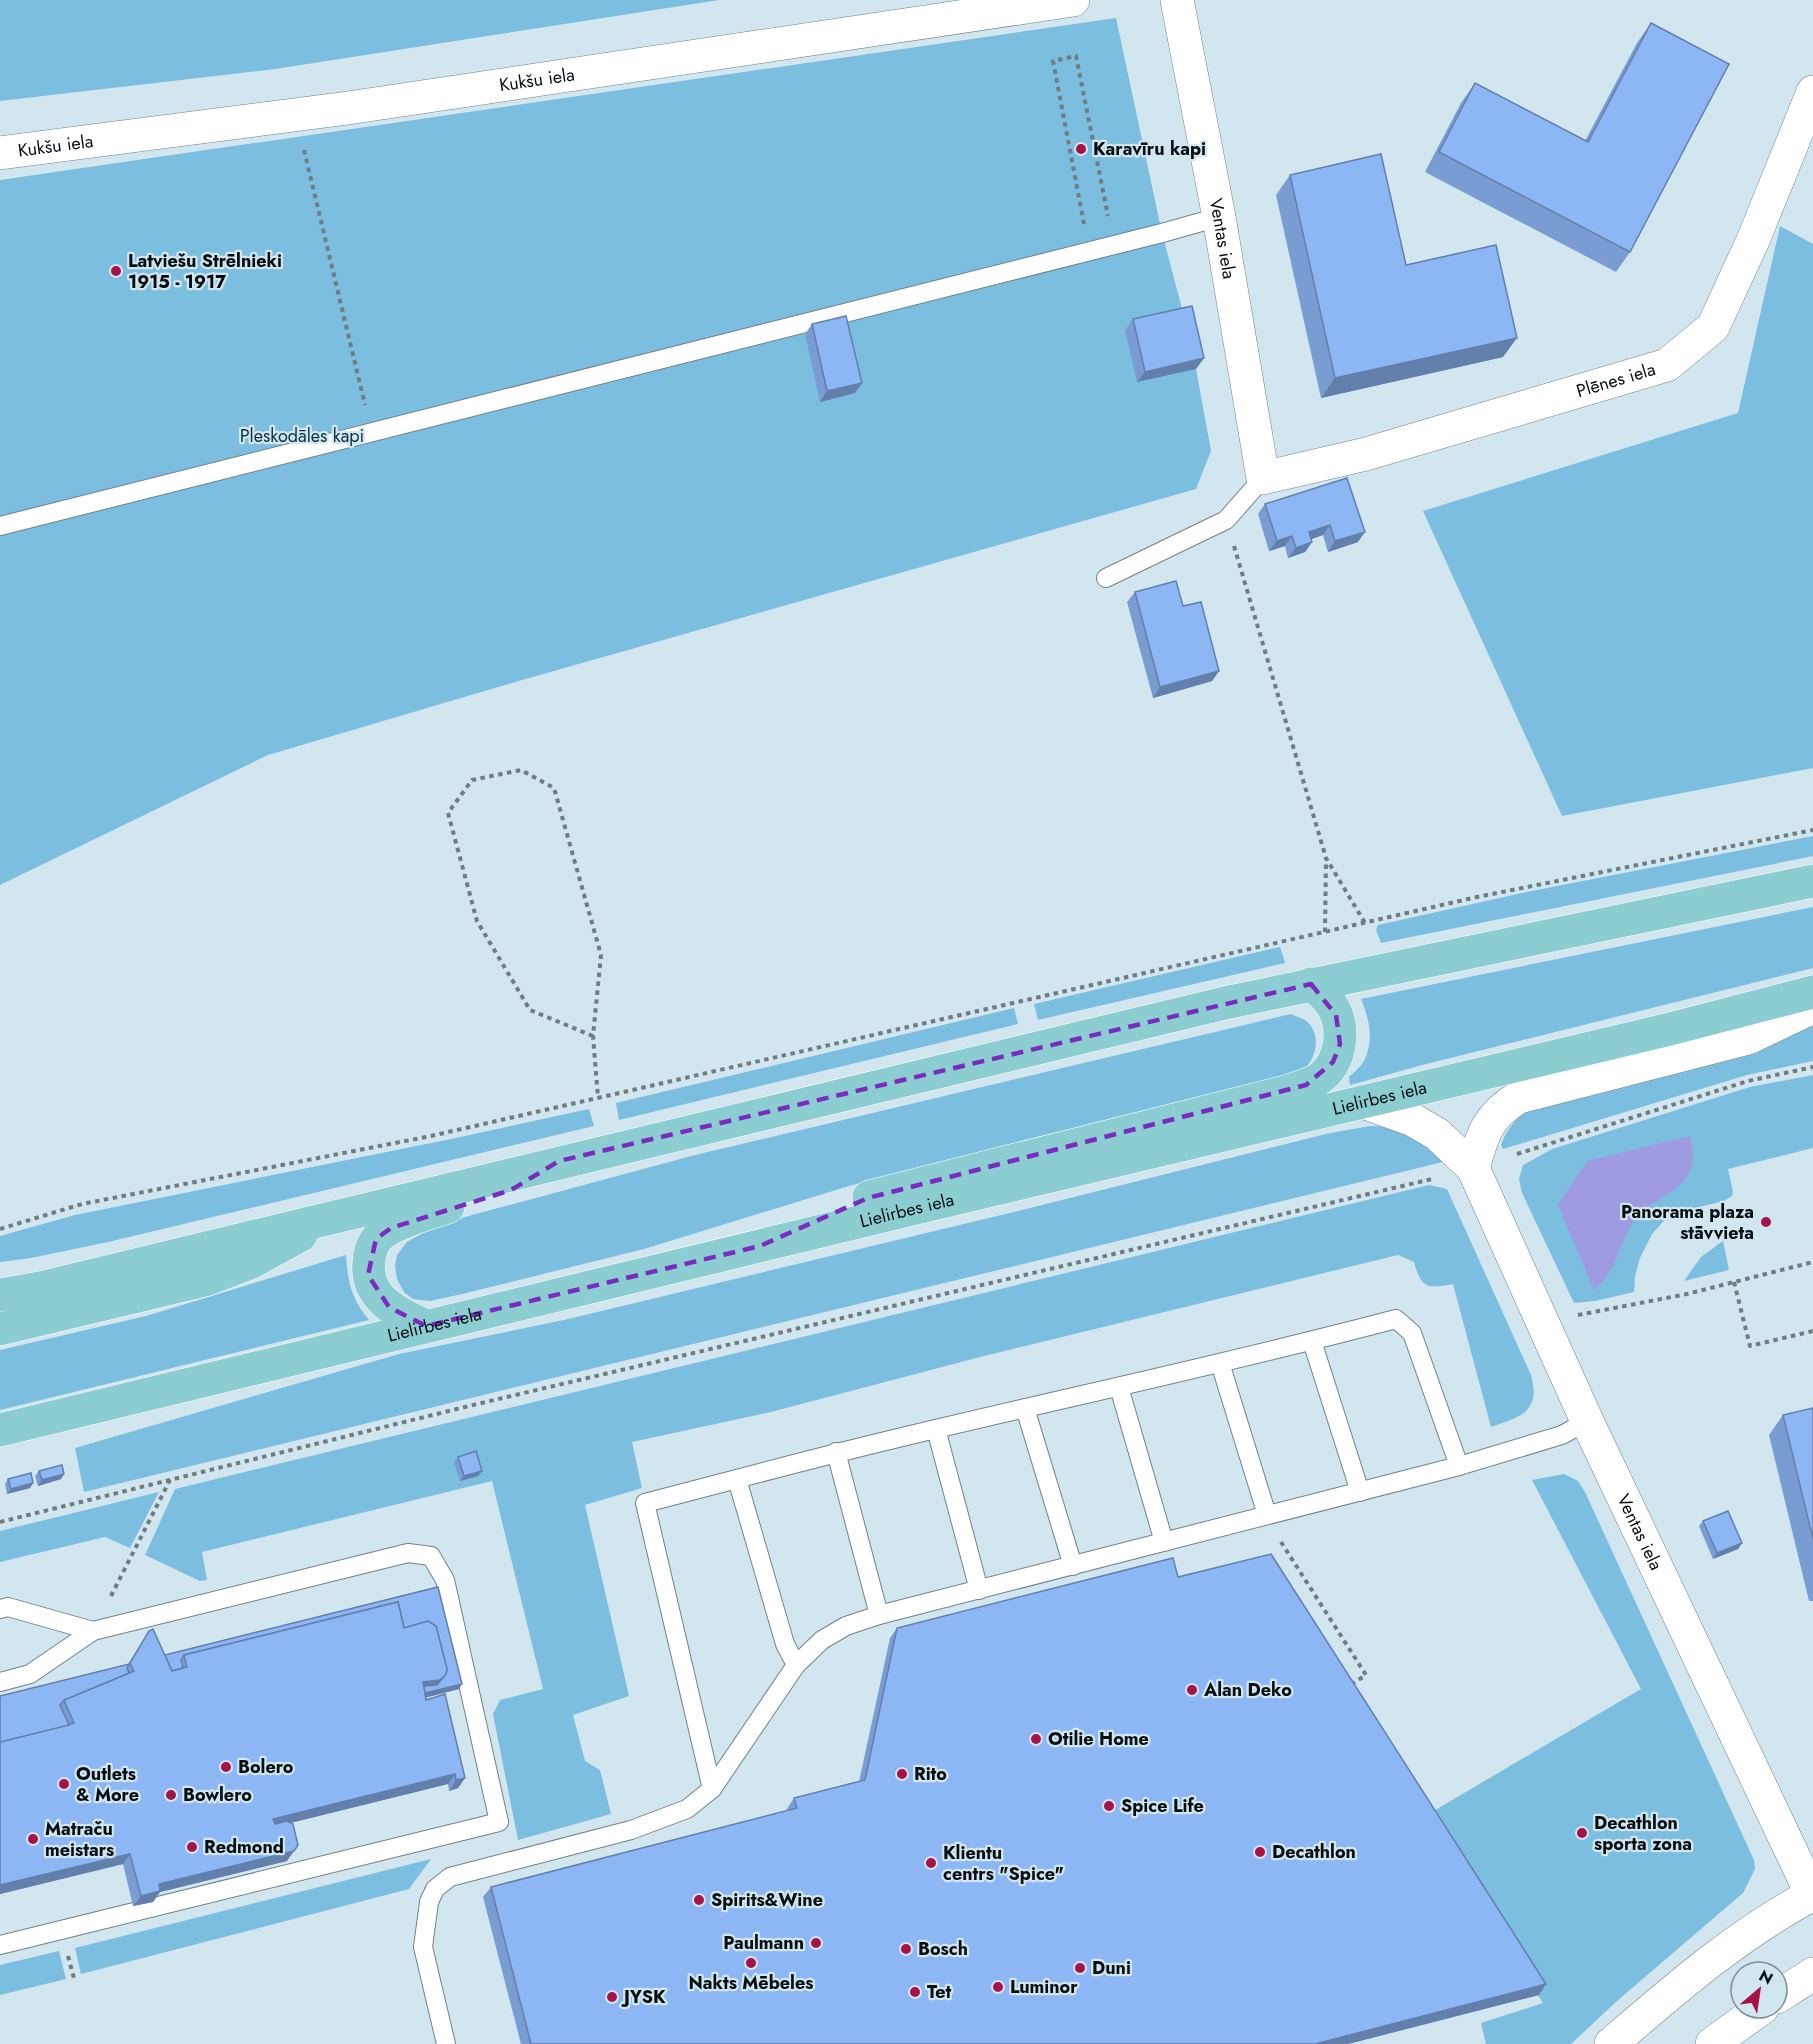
<svg xmlns="http://www.w3.org/2000/svg" width="1813" height="2044" font-family="Jost,sans-serif">
<style>
.green{fill:#7bbedf}
.water{fill:#9f9be0}
.lines{fill:none;stroke-linecap:round;stroke-linejoin:round}
.service-casing{stroke:#70828b;stroke-width:20}
.minor-casing{stroke:#70828b;stroke-width:34}
.tertiary-casing{stroke:#70828b;stroke-width:34}
.primary-casing{stroke:#fff;stroke-width:34}
.path{stroke:#6f7d83;stroke-width:4;stroke-dasharray:4.5 4.5;stroke-linecap:butt}
.service{stroke:#fff;stroke-width:18}
.minor{stroke:#fff;stroke-width:33}
.tertiary{stroke:#fff;stroke-width:33}
.primary{stroke:#8ccdd2;stroke-width:33}
.wall{fill:#799dd2}
.shaded-wall{fill:#637fab}
.building{fill:#8db6f4;stroke:#637fab;stroke-width:1.5}
.marked{fill:none;stroke:#7b2cbf;stroke-width:4.5;stroke-dasharray:12 8;stroke-linejoin:round}
.poi-dot{fill:#a81347;stroke:#d2e6f0;stroke-width:2}
.labels{text-anchor:middle;dominant-baseline:central;stroke-width:4.5;stroke-linejoin:round;paint-order:stroke}
.street-label{font-size:18px;fill:#080f12;stroke:#d2e6f0}
.poi-label{font-size:18px;font-weight:bold;fill:#080f12;stroke:#d2e6f0;text-anchor:start}
.park-label{font-size:18px;fill:#0b3243;stroke:#d2e6f0}
</style>
<rect width="100%" height="100%" fill="#d2e6f0"/>
<g class="green">
<path d="M 0,0 L 719,0 L 275,69 L 0,101 Z"/>
<path d="M 1116,18 L 1162,233 L 1184,316 L 1137,382 L 1196,369 L 1211,451 L 1196,489 L 522,680 L 268,755 L 0,885 L 0,180 Z"/>
<path d="M 1780,226 L 1813,244 L 1813,768 L 1562,816 L 1423,511 L 1738,413 Z"/>
<path d="M 1813,836 L 1813,856 L 1381,943 L 1376,930 L 1378,925 L 1522,893 Z"/>
<path d="M 1813,907 L 1813,968 L 1426,1064 L 1350,1085 L 1349,1077 C 1354,1072 1362,1066 1365,1059 C 1374,1039 1369,1018 1361,999 Z"/>
<path d="M 1280,947 L 1285,963 L 1038,1020 L 1034,1004 Z"/>
<path d="M 1014,1008 L 1018,1024 L 619,1120 L 616,1103 Z"/>
<path d="M 1291,1014 C 1295,1016 1301,1018 1305,1020 C 1323,1034 1316,1058 1303,1072 L 1087,1128 L 849,1186 L 644,1249 L 462,1294 L 430,1301 L 413,1299 L 404,1292 L 397,1279 L 395,1265 L 397,1255 L 407,1242 L 423,1233 L 465,1217 L 695,1155 Z"/>
<path d="M 1813,1026 L 1813,1061 L 1747,1075 L 1503,1149 L 1501,1145 C 1507,1128 1517,1118 1531,1107 L 1737,1056 Z"/>
<path d="M 1813,1075 L 1813,1148 L 1728,1169 L 1733,1192 L 1732,1196 L 1724,1201 L 1670,1214 L 1652,1234 L 1640,1258 L 1635,1276 L 1634,1292 L 1595,1301 L 1574,1303 L 1522,1193 L 1519,1179 L 1523,1165 L 1552,1149 L 1750,1087 Z"/>
<path d="M 589,1109 L 594,1126 L 108,1242 L 31,1258 L 0,1262 L 0,1236 L 75,1215 L 451,1139 Z"/>
<path d="M 1370,1126 L 1395,1127 L 1413,1135 L 1447,1161 L 84,1492 L 75,1448 L 399,1354 L 564,1320 L 1026,1209 L 1330,1133 Z"/>
<path d="M 1429,1185 L 1447,1189 L 1531,1375 C 1541,1412 1521,1417 1491,1427 L 1453,1284 C 1428,1289 1421,1289 1414,1262 L 1398,1255 L 984,1356 L 771,1412 L 632,1442 L 642,1488 L 585,1505 L 629,1696 L 573,1715 L 585,1761 L 600,1770 L 611,1814 L 518,1840 L 493,1714 L 500,1700 L 543,1689 L 492,1481 L 202,1552 L 207,1580 L 200,1581 L 145,1555 L 175,1489 Z"/>
<path d="M 1723,1241 L 1729,1270 L 1684,1281 L 1701,1257 Z"/>
<path d="M 346,1255 C 348,1283 351,1298 369,1320 L 0,1410 L 0,1350 L 146,1316 Z"/>
<path d="M 1564,1474 L 1578,1481 L 1585,1492 L 1754,1860 L 1755,1869 L 1743,1893 L 1617,2001 L 1571,2044 L 1486,2044 L 1481,2023 L 1543,2003 L 1425,1816 L 1641,1689 L 1532,1480 Z"/>
<path d="M 159,1492 L 130,1548 L 105,1537 L 0,1562 L 0,1531 Z"/>
<path d="M 431,1859 L 409,1889 L 81,1974 L 75,1948 Z"/>
<path d="M 59,1951 L 66,1979 L 0,1995 L 0,1965 Z"/>
</g>
<path class="water" d="M 1690,1136 C 1692,1146 1695,1159 1691,1168 C 1682,1192 1659,1196 1643,1211 C 1618,1233 1623,1266 1594,1290 L 1558,1205 L 1587,1161 Z"/>
<g class="lines">
<g class="service-casing">
<g id="service">
<path d="M 0,526 L 1162,233 L 1219,217"/>
<path d="M 1106,578 L 1226,520 L 1263,478"/>
<path d="M 1312,1341 L 1360,1492"/>
<path d="M 1220,1363 L 1267,1515"/>
<path d="M 1119,1387 L 1164,1542"/>
<path d="M 1025,1408 L 1073,1566"/>
<path d="M 936,1429 L 979,1590"/>
<path d="M 836,1452 L 879,1615"/>
<path d="M 0,1609 L 8,1607 L 93,1631"/>
<path d="M 796,1665 L 785,1644 L 737,1479 C 955,1420 1177,1377 1396,1319 L 1412,1333 L 1459,1466"/>
<path d="M 0,1682 L 30,1674 L 93,1631 L 408,1553 L 431,1556 L 445,1580 L 499,1822 L 0,1945"/>
<path d="M 712,1789 L 645,1503 L 737,1479"/>
<path d="M 446,2044 L 423,1947 L 429,1902 L 435,1889 L 450,1877 L 631,1830 L 687,1809 L 712,1789 L 796,1665 L 822,1640 L 846,1626 L 879,1615 L 1459,1466 L 1562,1435 L 1587,1421"/>
</g>
</g>
<g class="minor-casing">
<g id="minor">
<path id="s1" d="M 1177,0 L 1219,217 L 1263,478 L 1366,454 L 1667,365 L 1713,327 L 1754,238 L 1813,92"/>
<path id="s2" d="M 0,153 L 348,108 L 1073,0"/>
<path id="s3" d="M 1363,1102 L 1413,1120 L 1437,1134 L 1473,1168 L 1587,1421 L 1812,1895"/>
<path d="M 1473,1168 C 1483,1133 1487,1117 1519,1097 L 1748,1038 L 1813,1007"/>
<path d="M 1777,1997 L 1813,1974"/>
<path d="M 1712,2044 L 1762,2008"/>
</g>
</g>
<g class="tertiary-casing">
<path id="tertiary" d="M 1611,2044 C 1676,1988 1737,1935 1813,1894"/>
</g>
<g class="primary-casing">
<g id="primary">
<path d="M 869,1197 L 1285,1092 C 1296,1088 1310,1085 1320,1078 C 1342,1062 1346,1026 1331,1004 C 1326,996 1318,990 1311,984"/>
<path d="M 0,1295 L 40,1288 L 1225,1003 L 1813,881"/>
<path d="M 426,1326 C 397,1313 365,1298 369,1262 C 369,1255 372,1245 376,1240 C 387,1224 430,1213 448,1207"/>
<path d="M 0,1329 L 205,1280 L 252,1262 L 301,1235"/>
<path id="s4" d="M 0,1430 L 912,1209 L 1666,1030 L 1813,992"/>
</g>
</g>
<g class="path">
<path d="M 304,150 L 365,405"/>
<path d="M 1084,224 L 1053,61 L 1076,56 L 1108,216"/>
<path d="M 1234,546 L 1326,858 L 1365,923"/>
<path d="M 1325,932 L 1326,859"/>
<path d="M 593,1036 L 530,1010 L 477,921 L 448,813 L 472,780 L 521,770 L 554,788 L 601,955 L 593,1036 L 598,1098"/>
<path d="M 1517,1154 L 1748,1081 L 1813,1067"/>
<path d="M 0,1229 L 82,1204 L 431,1136 L 1477,897 L 1813,830"/>
<path d="M 1734,1282 L 1750,1346 L 1813,1331"/>
<path d="M 1578,1315 L 1687,1294 L 1813,1262"/>
<path d="M 0,1522 L 473,1405 L 1432,1179"/>
<path d="M 1281,1542 L 1366,1675 L 1352,1684"/>
<path d="M 111,1596 L 170,1480"/>
<path d="M 68,1956 L 75,1982"/>
</g>
<use href="#service" class="service"/>
<use href="#minor" class="minor"/>
<use href="#tertiary" class="tertiary"/>
<use href="#primary" class="primary"/>
</g>
<g class="wall">
<path d="M 1651,23 L 1630,252 L 1616,272 L 1425,172 L 1461,103 L 1475,83 L 1585,141 L 1637,43 Z"/>
<path d="M 1290,175 L 1406,265 L 1503,357 L 1321,398 L 1276,195 Z"/>
<path d="M 1133,319 L 1204,358 L 1196,369 L 1137,382 L 1125,330 Z"/>
<path d="M 812,324 L 862,383 L 855,393 L 820,402 L 805,334 Z"/>
<path d="M 1347,478 L 1358,542 L 1328,552 L 1323,535 L 1312,539 L 1312,542 L 1305,552 L 1288,558 L 1285,546 L 1269,551 L 1258,514 L 1265,504 Z"/>
<path d="M 1135,592 L 1183,606 L 1219,671 L 1212,681 L 1153,698 L 1127,602 Z"/>
<path d="M 1813,1408 L 1813,1601 L 1809,1601 L 1769,1435 L 1783,1415 Z"/>
<path d="M 458,1457 L 478,1476 L 460,1481 L 454,1462 Z"/>
<path d="M 39,1471 L 64,1474 L 61,1479 L 38,1486 L 35,1476 Z"/>
<path d="M 8,1479 L 33,1483 L 30,1488 L 7,1494 L 5,1484 Z"/>
<path d="M 1703,1521 L 1742,1543 L 1738,1549 L 1713,1559 L 1699,1526 Z"/>
<path d="M 1178,1577 L 1539,1995 L 1348,2044 L 521,2044 L 483,1897 L 491,1887 L 788,1811 L 787,1809 L 794,1798 L 859,1782 L 890,1638 L 897,1628 Z"/>
<path d="M 438,1587 L 459,1689 L 426,1697 L 465,1778 L 458,1788 L 449,1791 L 448,1784 L 290,1823 L 287,1861 L 160,1892 L 153,1902 L 133,1906 L 123,1864 L 0,1894 L 0,1696 L 128,1664 L 149,1631 L 165,1655 Z"/>
</g>
<g class="shaded-wall">
<path d="M 1517,338 L 1503,357 L 1321,398 L 1335,378 Z"/>
<path d="M 1204,358 L 1196,369 L 1137,382 L 1145,372 Z"/>
<path d="M 862,383 L 855,393 L 820,402 L 827,391 Z"/>
<path d="M 1330,525 L 1323,535 L 1302,542 L 1309,532 Z"/>
<path d="M 1365,532 L 1358,542 L 1328,552 L 1335,541 Z"/>
<path d="M 1292,536 L 1285,546 L 1269,551 L 1277,541 Z"/>
<path d="M 1312,542 L 1305,552 L 1288,558 L 1296,548 Z"/>
<path d="M 1219,671 L 1212,681 L 1153,698 L 1160,687 Z"/>
<path d="M 482,1471 L 478,1476 L 460,1481 L 464,1476 Z"/>
<path d="M 64,1474 L 61,1479 L 38,1486 L 42,1480 Z"/>
<path d="M 33,1483 L 30,1488 L 7,1494 L 11,1489 Z"/>
<path d="M 1742,1543 L 1738,1549 L 1713,1559 L 1717,1553 Z"/>
<path d="M 446,1674 L 439,1684 L 420,1691 L 423,1682 Z"/>
<path d="M 462,1684 L 459,1689 L 417,1700 L 421,1694 Z"/>
<path d="M 455,1774 L 448,1784 L 266,1829 L 273,1819 Z"/>
<path d="M 465,1778 L 458,1788 L 449,1791 L 456,1780 Z"/>
<path d="M 294,1851 L 287,1861 L 160,1892 L 153,1902 L 133,1906 L 141,1896 L 159,1884 Z"/>
<path d="M 130,1854 L 123,1864 L 0,1894 L 0,1885 Z"/>
<path d="M 1546,1984 L 1539,1995 L 1348,2044 L 1315,2044 Z"/>
</g>
<g class="building">
<path d="M 1651,23 L 1729,64 L 1630,252 L 1439,152 L 1475,83 L 1588,142 Z"/>
<path d="M 1381,154 L 1406,265 L 1496,245 L 1517,338 L 1335,378 L 1290,175 Z"/>
<path d="M 1192,306 L 1204,358 L 1145,372 L 1133,319 Z"/>
<path d="M 846,316 L 862,383 L 827,391 L 812,324 Z"/>
<path d="M 1347,478 L 1365,532 L 1335,541 L 1330,525 L 1309,532 L 1312,542 L 1296,548 L 1292,536 L 1277,541 L 1265,504 Z"/>
<path d="M 1176,581 L 1183,606 L 1201,602 L 1219,671 L 1160,687 L 1135,592 Z"/>
<path d="M 1813,1408 L 1813,1539 L 1783,1415 Z"/>
<path d="M 476,1451 L 482,1471 L 464,1476 L 458,1457 Z"/>
<path d="M 62,1465 L 64,1474 L 42,1480 L 39,1471 Z"/>
<path d="M 31,1473 L 33,1483 L 11,1489 L 8,1479 Z"/>
<path d="M 1728,1511 L 1742,1543 L 1717,1553 L 1703,1521 Z"/>
<path d="M 1271,1554 L 1546,1984 L 1315,2044 L 531,2044 L 491,1887 L 797,1808 L 794,1798 L 865,1780 L 897,1628 L 1173,1558 L 1178,1577 Z"/>
<path d="M 438,1587 L 462,1684 L 425,1693 L 424,1686 L 437,1685 L 446,1674 L 447,1669 L 436,1626 L 428,1621 L 404,1628 L 398,1602 L 184,1655 L 181,1660 L 183,1668 L 172,1671 L 165,1655 Z"/>
<path d="M 398,1602 L 404,1628 L 428,1621 L 436,1626 L 447,1669 L 446,1674 L 440,1680 L 423,1682 L 426,1700 L 445,1694 L 465,1778 L 456,1780 L 455,1774 L 273,1819 L 275,1824 L 287,1821 L 293,1824 L 298,1845 L 294,1851 L 159,1884 L 160,1891 L 141,1896 L 130,1854 L 0,1885 L 0,1742 L 74,1723 L 64,1700 L 134,1671 L 130,1663 L 149,1631 L 153,1629 L 172,1671 L 187,1667 L 184,1655 Z"/>
<path d="M 129,1664 L 127,1668 L 129,1673 L 64,1700 L 60,1705 L 69,1725 L 0,1742 L 0,1696 Z"/>
</g>
<path class="marked" d="M 1311,984 L 1336,1015 L 1340,1044 L 1333,1062 L 1306,1085 L 868,1198 L 760,1246 L 426,1326 L 389,1307 L 368,1275 L 376,1239 L 391,1228 L 511,1190 L 559,1161 Z"/>
<g class="poi-dot">
<circle cx="1081" cy="149" r="6"/>
<circle cx="116" cy="271" r="6"/>
<circle cx="1766" cy="1222" r="6"/>
<circle cx="1192" cy="1690" r="6"/>
<circle cx="1036" cy="1739" r="6"/>
<circle cx="226" cy="1767" r="6"/>
<circle cx="902" cy="1774" r="6"/>
<circle cx="64" cy="1784" r="6"/>
<circle cx="171" cy="1795" r="6"/>
<circle cx="1109" cy="1806" r="6"/>
<circle cx="1582" cy="1833" r="6"/>
<circle cx="33" cy="1839" r="6"/>
<circle cx="192" cy="1847" r="6"/>
<circle cx="1260" cy="1852" r="6"/>
<circle cx="931" cy="1863" r="6"/>
<circle cx="699" cy="1900" r="6"/>
<circle cx="816" cy="1943" r="6"/>
<circle cx="906" cy="1949" r="6"/>
<circle cx="751" cy="1963" r="6"/>
<circle cx="1080" cy="1968" r="6"/>
<circle cx="998" cy="1987" r="6"/>
<circle cx="915" cy="1992" r="6"/>
<circle cx="612" cy="1997" r="6"/>
</g>
<g class="labels">
<g class="street-label">
<text stroke="none"><textPath href="#s2" startOffset="542">Kukšu iela</textPath></text>
<text stroke="none"><textPath href="#s2" startOffset="56">Kukšu iela</textPath></text>
<text stroke="none"><textPath href="#s1" startOffset="243">Ventas iela</textPath></text>
<text stroke="none"><textPath href="#s1" startOffset="852">Plēnes iela</textPath></text>
<text stroke="none"><textPath href="#s4" startOffset="1419">Lielirbes iela</textPath></text>
<text stroke="none"><textPath href="#s4" startOffset="933">Lielirbes iela</textPath></text>
<text stroke="none"><textPath href="#s4" startOffset="447">Lielirbes iela</textPath></text>
<text stroke="none"><textPath href="#s3" startOffset="531">Ventas iela</textPath></text>
</g>
<g class="poi-label">
<text x="1093" y="149">Karavīru kapi</text>
<text x="128" y="261">Latviešu Strēlnieki<tspan x="128" dy="21">1915 - 1917</tspan></text>
<text x="1754" y="1212" text-anchor="end">Panorama plaza<tspan x="1754" dy="21">stāvvieta</tspan></text>
<text x="1204" y="1690">Alan Deko</text>
<text x="1048" y="1739">Otilie Home</text>
<text x="238" y="1767">Bolero</text>
<text x="76" y="1774">Outlets<tspan x="76" dy="21">&amp; More</tspan></text>
<text x="914" y="1774">Rito</text>
<text x="183" y="1795">Bowlero</text>
<text x="1121" y="1806">Spice Life</text>
<text x="1594" y="1823">Decathlon<tspan x="1594" dy="21">sporta zona</tspan></text>
<text x="45" y="1829">Matraču<tspan x="45" dy="21">meistars</tspan></text>
<text x="204" y="1847">Redmond</text>
<text x="1272" y="1852">Decathlon</text>
<text x="943" y="1853">Klientu<tspan x="943" dy="21">centrs "Spice"</tspan></text>
<text x="711" y="1900">Spirits&amp;Wine</text>
<text x="804" y="1943" text-anchor="end">Paulmann</text>
<text x="918" y="1949">Bosch</text>
<text x="1092" y="1968">Duni</text>
<text x="751" y="1983" text-anchor="middle">Nakts Mēbeles</text>
<text x="1010" y="1987">Luminor</text>
<text x="927" y="1992">Tet</text>
<text x="624" y="1997">JYSK</text>
</g>
<g class="park-label">
<text x="302" y="436">Pleskodāles kapi</text>
</g>
</g>
<g transform="translate(1759 1990) rotate(29)"><circle r="28" fill="#d2e6f0" stroke="#819097" stroke-width="1.5"/>
<path d="M0-4.5L10 22L0 15L-10 22Z" fill="#a81347"/>
<text y="-9" font-size="16" font-weight="bold" text-anchor="middle" fill="#080f12">N</text>
</g>
</svg>
